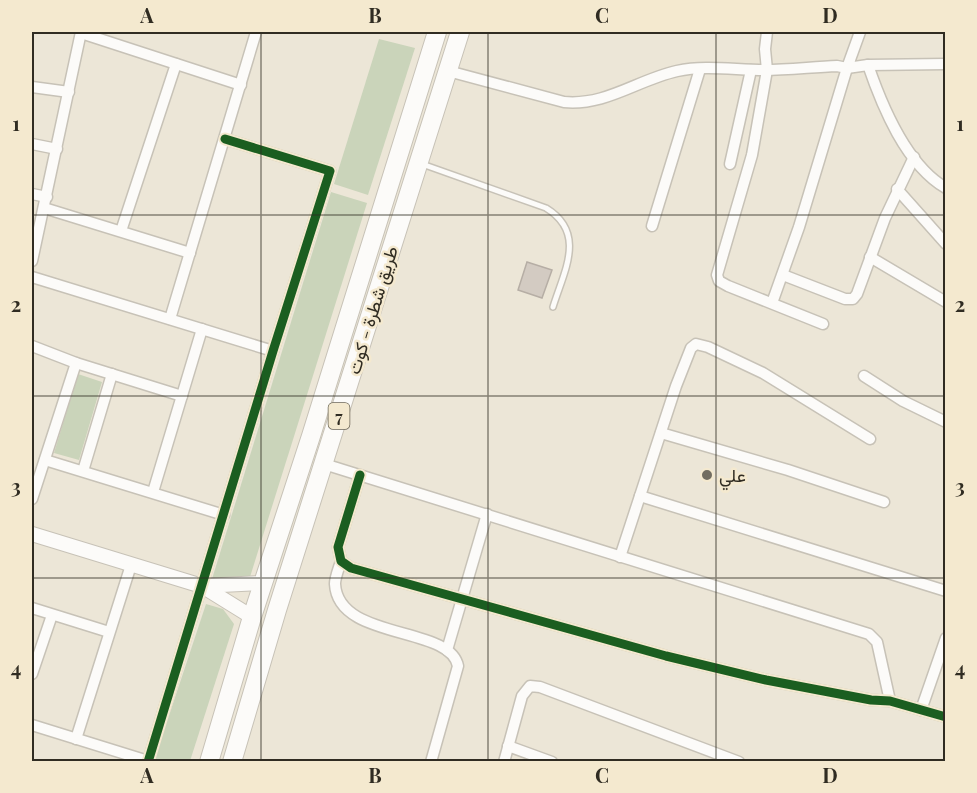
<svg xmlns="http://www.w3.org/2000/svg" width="977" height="793" font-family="'Playfair Display',Vazirmatn,serif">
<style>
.green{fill:#cad4ba}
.building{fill:#d3cbc2;stroke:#b6aea5;stroke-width:1.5}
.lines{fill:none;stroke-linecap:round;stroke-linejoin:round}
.lane-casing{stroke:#c7c2b7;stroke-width:8}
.street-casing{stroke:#c7c2b7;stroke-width:13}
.secondary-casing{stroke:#c7c2b7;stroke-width:16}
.highway-casing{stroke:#c7c2b7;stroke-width:20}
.lane{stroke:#fcfbf9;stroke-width:5}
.street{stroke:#fcfbf9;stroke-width:10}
.secondary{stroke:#fcfbf9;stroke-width:14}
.highway{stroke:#fcfbf9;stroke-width:18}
.cycleway-casing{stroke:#f4e9cf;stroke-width:13}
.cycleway{stroke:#1b5e20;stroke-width:9}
.grid{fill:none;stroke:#302c22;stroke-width:1.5;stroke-opacity:0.55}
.poi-dot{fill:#726d61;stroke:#f4e9cf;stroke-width:2}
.labels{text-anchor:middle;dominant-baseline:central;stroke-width:5;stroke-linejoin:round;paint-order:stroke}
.shield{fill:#f4e9cf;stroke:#6b6556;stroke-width:1.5}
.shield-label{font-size:16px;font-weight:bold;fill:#302c22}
.street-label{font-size:18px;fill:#302c22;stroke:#f4e9cf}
.poi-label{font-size:18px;fill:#302c22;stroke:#f4e9cf;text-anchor:start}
.neatline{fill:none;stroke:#302c22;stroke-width:2}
.grid-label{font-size:20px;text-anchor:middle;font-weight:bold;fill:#302c22}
</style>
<rect width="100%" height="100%" fill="#ece6d7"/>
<g class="green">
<path d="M 379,39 L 415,48 L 368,195 L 334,184 Z"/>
<path d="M 331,192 L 367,203 L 250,577 L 244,582 L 212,579 Z"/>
<path d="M 78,374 L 102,382 L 79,460 L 54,453 Z"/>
<path d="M 206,604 L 223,609 L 234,624 L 190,761 L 154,761 Z"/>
</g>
<path class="building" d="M 527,262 L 552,270 L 542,298 L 518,290 Z"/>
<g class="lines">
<g class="lane-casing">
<path id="lane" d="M 422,164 L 546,208 C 587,233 564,271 553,307"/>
</g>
<g class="street-casing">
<g id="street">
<path d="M 767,32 L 765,49 L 767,70 L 752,155 L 717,275 L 719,281 L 728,286 L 823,324"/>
<path d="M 860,32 L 847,68 L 868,65 L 946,64"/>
<path d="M 81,33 L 241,85"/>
<path d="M 868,65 C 882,106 906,165 946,188"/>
<path d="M 448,71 L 564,102 C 606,106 637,80 677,71 C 705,65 735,70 764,70 C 788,70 812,67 837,66 L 847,68 L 799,227 L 772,303"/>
<path d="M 32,87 L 69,92"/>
<path d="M 32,144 L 57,149"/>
<path d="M 730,164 L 751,70"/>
<path d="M 897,189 L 946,244"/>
<path d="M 32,194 L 47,197"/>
<path d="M 44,208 L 190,253"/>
<path d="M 652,226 L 700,69"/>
<path d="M 121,231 L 176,64"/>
<path d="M 870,257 L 946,302"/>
<path d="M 32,261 L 81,32"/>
<path d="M 783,275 L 845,299 L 853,299 L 857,294 L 885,218 L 914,157"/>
<path d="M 32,277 L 273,351"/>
<path d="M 170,319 L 256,32"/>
<path d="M 32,346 L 76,363 L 182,396"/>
<path d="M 864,376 L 903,401 L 946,422"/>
<path d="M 661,433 L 788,470 L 884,502"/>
<path d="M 45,460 L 224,515"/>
<path d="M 324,464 L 869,634 L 877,642 L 890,701"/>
<path d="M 83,471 L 112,374"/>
<path d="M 360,475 L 338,547 L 341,561 L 351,568 L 666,656 L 766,680 L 871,700 L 890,701 L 946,717"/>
<path d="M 153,492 L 202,329"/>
<path d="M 640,496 L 946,591"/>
<path d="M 32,499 L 76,363"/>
<path d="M 620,557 L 676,386 L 691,348 L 696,344 L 708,347 L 763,373 L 870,439"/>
<path d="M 341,561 C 339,568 335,577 335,584 C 338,641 450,625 458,666 L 431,762"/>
<path d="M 32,608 L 109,632"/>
<path d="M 447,650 L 487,514"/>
<path d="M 32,674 L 52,615"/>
<path d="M 921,710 L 946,638"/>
<path d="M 32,725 L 148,761"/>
<path d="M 76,739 L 131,565"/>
<path d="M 508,746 L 552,762"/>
<path d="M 148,762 L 273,351 L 330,171 L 225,139"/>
<path d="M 504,762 L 522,696 L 530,686 L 540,687 L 739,762"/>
</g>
</g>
<g class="secondary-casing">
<g id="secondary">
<path d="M 32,534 L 202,586 L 252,617"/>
<path d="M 202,586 L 263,583"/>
</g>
</g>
<g class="highway-casing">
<g id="highway">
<path d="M 209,762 L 252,617 L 311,436 L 437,32"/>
<path d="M 232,762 L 277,610 L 460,32"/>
</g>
</g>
<use href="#lane" class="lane"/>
<use href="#street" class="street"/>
<use href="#secondary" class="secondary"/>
<use href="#highway" class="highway"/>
<g class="cycleway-casing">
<g id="cycleway">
<path d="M 360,475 L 338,547 L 341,561 L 351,568 L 666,656 L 766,680 L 871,700 L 890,701 L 946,717"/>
<path d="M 148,762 L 273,351 L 330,171 L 225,139"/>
</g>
</g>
<use href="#cycleway" class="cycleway"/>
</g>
<path class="grid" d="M 261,32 L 261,762M 488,32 L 488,762M 716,32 L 716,762M 32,215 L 946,215M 32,396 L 946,396M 32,578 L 946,578"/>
<circle class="poi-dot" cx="707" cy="475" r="6"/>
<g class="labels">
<rect class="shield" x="328.5" y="403" width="21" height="26" rx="4.5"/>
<g class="shield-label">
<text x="339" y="416">7</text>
</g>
<g class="street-label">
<text transform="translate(372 310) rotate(-73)">طريق شطرة - كوت</text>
</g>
<g class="poi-label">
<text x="719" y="475">علي</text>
</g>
</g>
<rect width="977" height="793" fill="none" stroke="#f4e9cf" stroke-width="66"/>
<rect x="33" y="33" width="911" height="727" class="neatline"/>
<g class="grid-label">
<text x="147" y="23">A</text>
<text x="375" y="23">B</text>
<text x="602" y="23">C</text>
<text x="830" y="23">D</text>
<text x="16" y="131">1</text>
<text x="960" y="131">1</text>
<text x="16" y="312">2</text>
<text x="960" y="312">2</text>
<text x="16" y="494">3</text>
<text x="960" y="494">3</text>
<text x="16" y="676">4</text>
<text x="960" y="676">4</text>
<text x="147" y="783">A</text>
<text x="375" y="783">B</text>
<text x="602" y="783">C</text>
<text x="830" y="783">D</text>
</g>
</svg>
